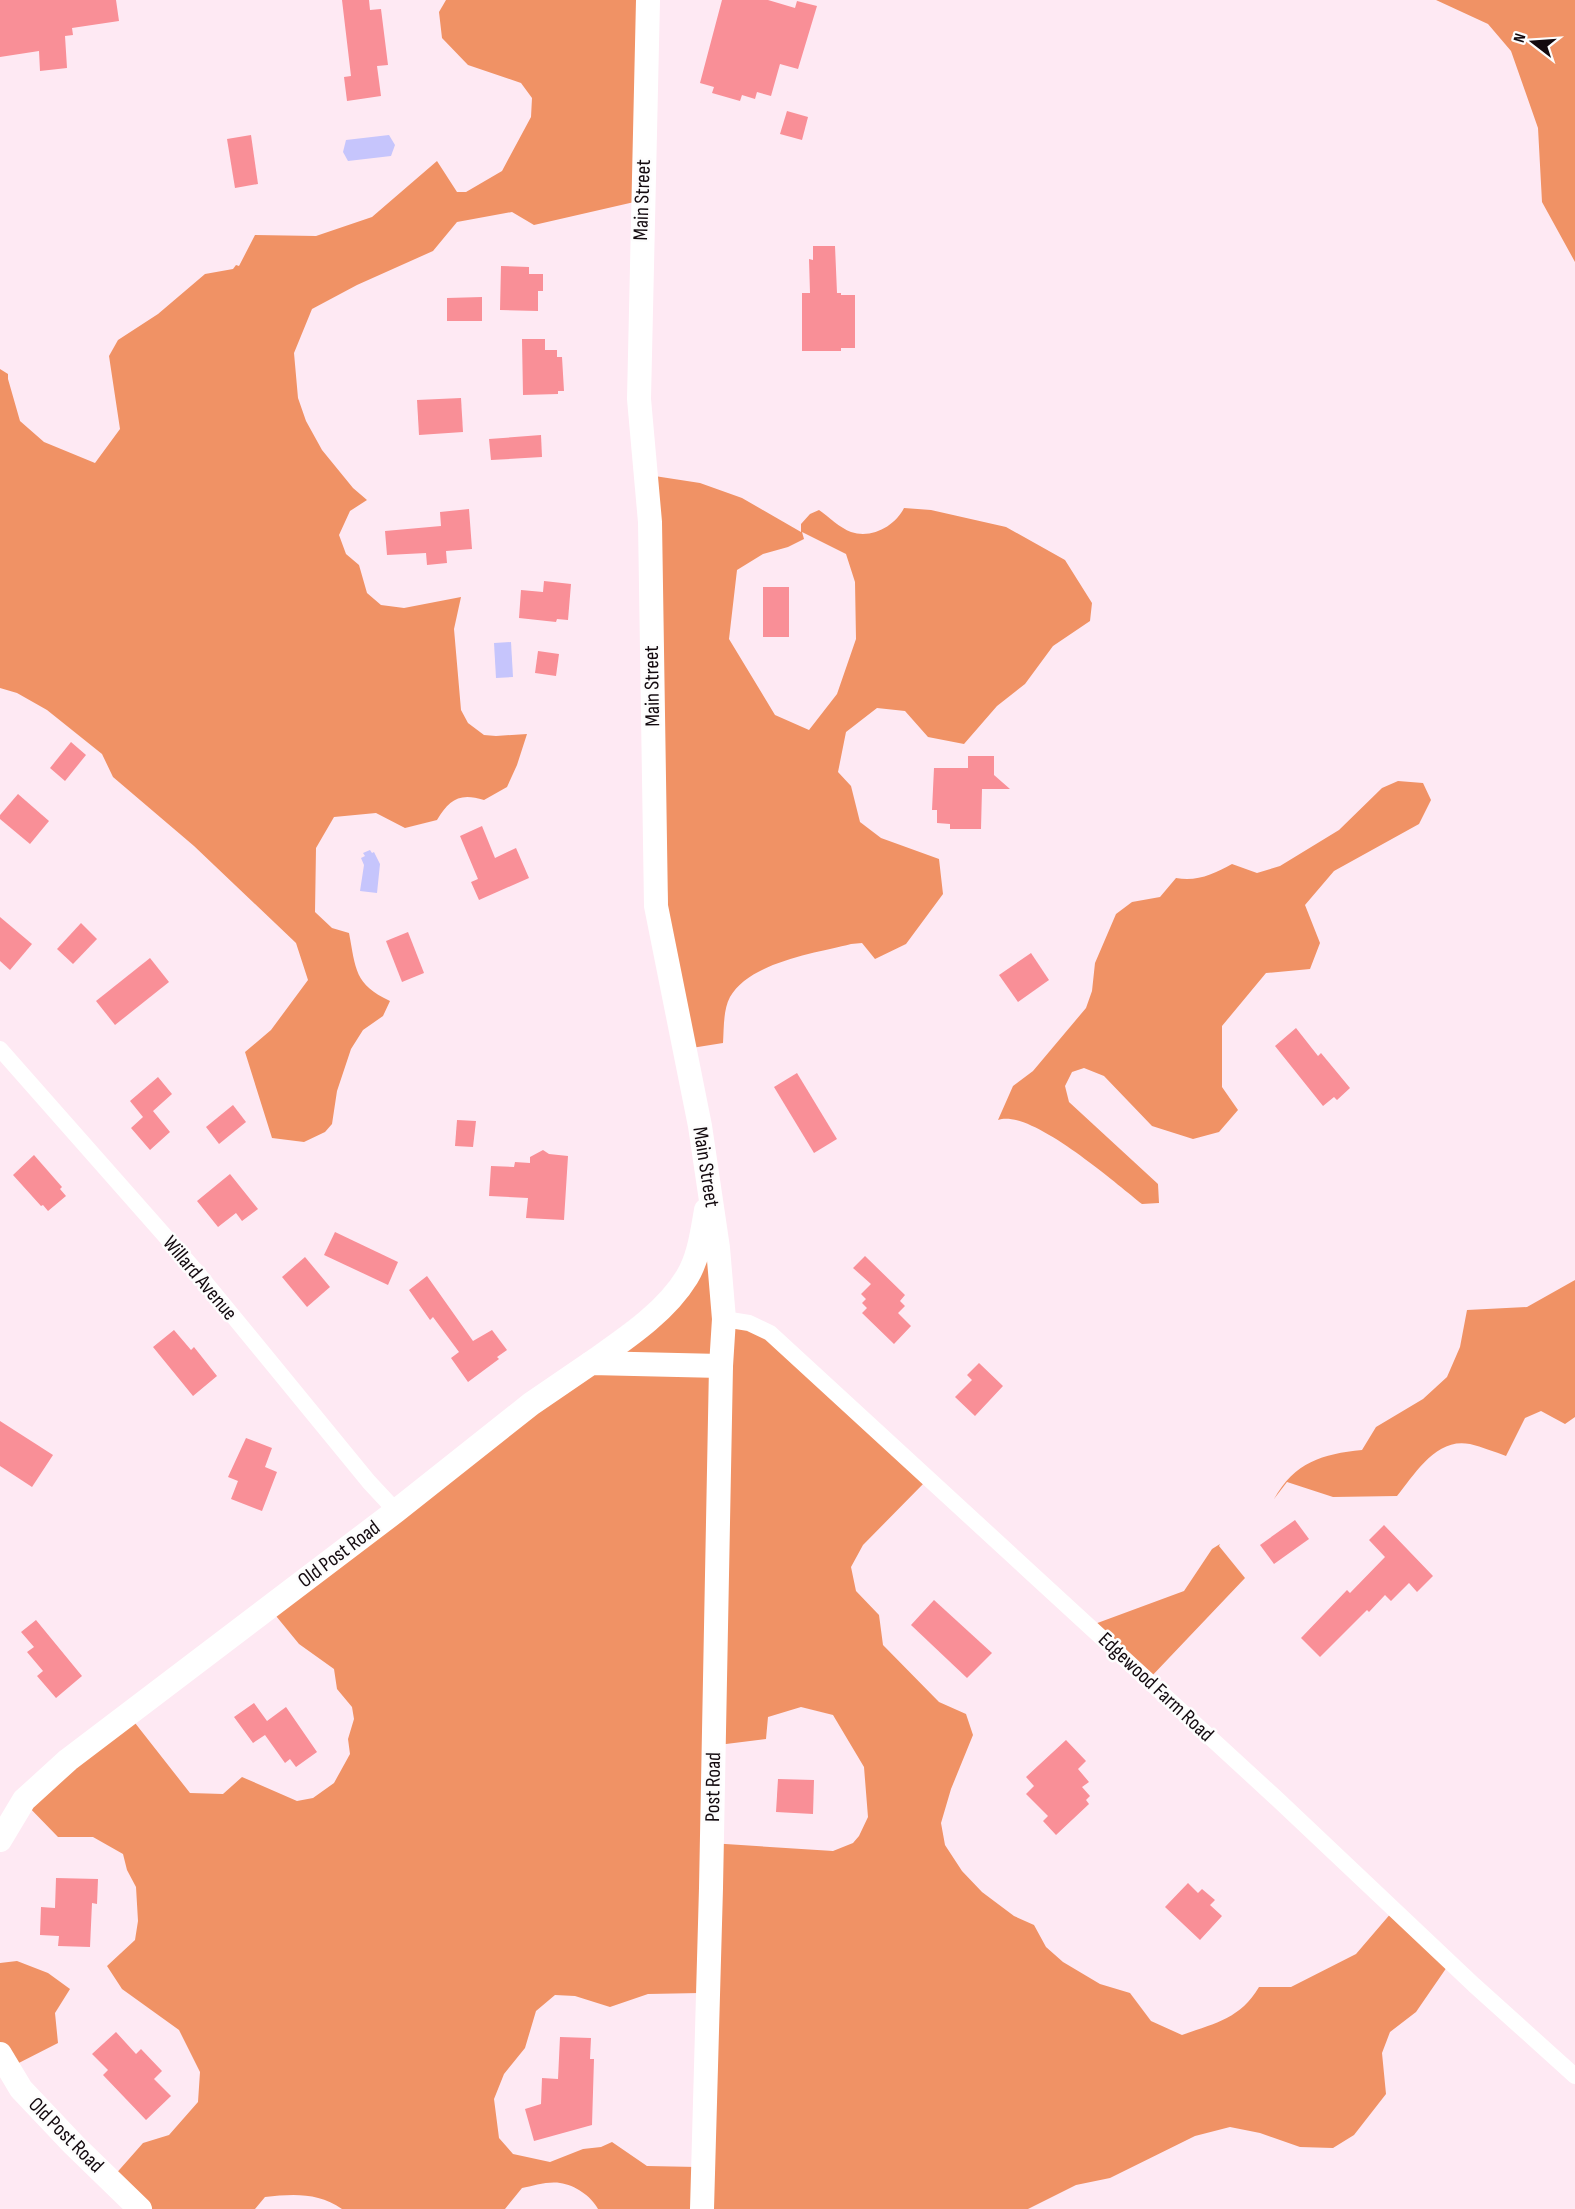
<svg xmlns="http://www.w3.org/2000/svg" width="1575" height="2209" font-family="'Sofia Sans Condensed',sans-serif">
<style>
.forest{fill:#f09265;fill-rule:evenodd}
.water{fill:#c6c5fc}
.building{fill:#f98f97}
.lines{fill:none;stroke-linecap:round;stroke-linejoin:round}
.street{stroke:#fff;stroke-width:16}
.secondary{stroke:#fff;stroke-width:24}
.labels{text-anchor:middle;dominant-baseline:central;stroke-width:5;stroke-linejoin:round;paint-order:stroke}
.street-label{font-size:21px;fill:#130a0f;stroke:#fdfdfd}
</style>
<rect width="100%" height="100%" fill="#fee9f3"/>
<g class="forest">
<path d="M 446,0 L 648,0 L 643,200 L 534,225 L 512,212 L 457,222 L 433,251 L 357,285 L 312,309 L 294,353 L 298,398 L 306,421 L 322,450 L 353,488 L 367,500 L 350,511 L 339,535 L 346,554 L 359,565 L 367,593 L 381,605 L 404,608 L 461,597 L 454,629 L 461,710 L 468,723 L 484,735 L 496,736 L 527,734 L 517,765 L 507,787 L 484,800 C 459,792 449,800 437,820 L 405,828 L 376,813 L 334,817 L 316,848 L 315,912 L 332,928 L 349,933 C 356,969 354,984 390,1001 L 383,1016 L 363,1030 L 351,1049 L 337,1091 L 332,1124 L 325,1132 L 304,1142 L 272,1138 L 245,1052 L 271,1030 L 308,980 L 296,943 L 194,846 L 113,777 L 102,754 L 47,710 L 17,693 L 0,688 L 0,369 L 8,374 L 8,379 L 20,421 L 44,442 L 95,463 L 120,429 L 109,356 L 118,340 L 158,314 L 205,274 L 233,269 L 236,265 L 239,266 L 255,235 L 316,236 L 372,217 L 437,161 L 457,192 L 466,192 L 502,171 L 531,117 L 532,98 L 521,83 L 468,65 L 442,38 L 439,12 Z"/>
<path d="M 1436,0 L 1575,0 L 1575,262 L 1542,202 L 1538,128 L 1511,51 L 1488,24 Z"/>
<path d="M 648,475 L 700,483 L 742,498 L 801,532 L 801,524 L 810,514 L 819,510 C 829,517 840,528 851,532 C 872,539 895,526 904,508 L 931,510 L 1006,527 L 1065,560 L 1092,603 L 1090,621 L 1053,646 L 1025,684 L 997,706 L 964,744 L 928,737 L 905,711 L 877,708 L 846,732 L 838,772 L 851,786 L 860,822 L 881,838 L 939,859 L 943,894 L 906,944 L 875,959 L 862,943 L 851,944 C 816,953 750,962 730,997 C 723,1010 724,1029 723,1043 L 679,1050 L 674,1042 ZM 802,532 L 846,554 L 855,582 L 856,639 L 837,694 L 809,730 L 775,715 L 729,639 L 737,570 L 763,554 L 788,547 L 804,539 Z"/>
<path d="M 1398,781 L 1423,783 L 1431,800 L 1419,824 L 1334,871 L 1305,905 L 1320,943 L 1310,969 L 1266,973 L 1222,1026 L 1222,1087 L 1238,1110 L 1219,1132 L 1193,1139 L 1152,1126 L 1104,1076 L 1084,1068 L 1072,1072 L 1065,1086 L 1069,1102 L 1158,1184 L 1159,1203 L 1142,1204 C 1115,1183 1030,1108 998,1120 L 1013,1086 L 1033,1071 L 1086,1008 L 1092,991 L 1095,963 L 1116,914 L 1132,902 L 1160,897 L 1176,878 C 1197,882 1214,874 1232,864 L 1257,873 L 1280,866 L 1339,830 L 1382,788 Z"/>
<path d="M 705,1207 L 720,1316 L 744,1320 L 926,1481 L 863,1545 L 851,1567 L 856,1591 L 879,1615 L 883,1645 L 939,1702 L 966,1714 L 973,1735 L 951,1789 L 941,1823 L 945,1845 L 962,1871 L 982,1892 L 1014,1916 L 1034,1925 L 1046,1947 L 1063,1962 L 1100,1984 L 1130,1993 L 1151,2021 L 1182,2035 C 1215,2023 1240,2019 1259,1987 L 1291,1987 L 1356,1954 L 1392,1912 L 1447,1967 L 1416,2012 L 1390,2032 L 1382,2053 L 1386,2094 L 1354,2135 L 1333,2148 L 1300,2147 L 1260,2133 L 1230,2127 L 1195,2136 L 1110,2178 L 1076,2185 L 1028,2209 L 598,2209 C 591,2196 575,2185 560,2183 C 548,2181 533,2186 522,2188 L 505,2209 L 342,2209 C 318,2192 292,2194 265,2197 L 255,2209 L 140,2209 L 113,2177 L 143,2143 L 169,2135 L 198,2102 L 200,2072 L 179,2030 L 122,1989 L 107,1966 L 135,1940 L 138,1921 L 136,1887 L 127,1870 L 123,1854 L 93,1837 L 58,1837 L 22,1800 L 128,1714 L 190,1793 L 223,1794 L 242,1777 L 297,1801 L 313,1798 L 334,1783 L 350,1754 L 348,1739 L 354,1719 L 352,1707 L 337,1689 L 334,1669 L 299,1644 L 267,1605 L 678,1283 ZM 801,1707 L 833,1715 L 864,1767 L 868,1817 L 859,1836 L 853,1843 L 833,1851 L 710,1843 L 710,1746 L 766,1739 L 768,1717 ZM 700,1993 L 697,2167 L 647,2166 L 612,2142 L 601,2147 L 583,2149 L 550,2162 L 513,2154 L 499,2138 L 494,2099 L 504,2074 L 525,2048 L 536,2011 L 555,1995 L 575,1996 L 610,2007 L 648,1994 Z"/>
<path d="M 1575,1280 L 1575,1417 L 1565,1424 L 1541,1411 L 1525,1418 L 1506,1456 C 1495,1452 1482,1447 1470,1444 C 1436,1437 1415,1474 1397,1496 L 1333,1497 L 1287,1482 L 1274,1499 C 1295,1462 1322,1454 1362,1450 L 1376,1427 L 1423,1399 L 1447,1377 L 1460,1347 L 1467,1310 L 1527,1307 Z"/>
<path d="M 1220,1544 L 1219,1546 L 1245,1578 L 1149,1679 L 1092,1625 L 1184,1591 L 1212,1549 Z"/>
<path d="M 17,1961 L 48,1973 L 70,1989 L 55,2013 L 58,2043 L 7,2069 L 0,2055 L 0,1963 Z"/>
</g>
<g class="water">
<path d="M 389,135 L 395,145 L 391,156 L 348,161 L 343,152 L 346,140 Z"/>
<path d="M 511,642 L 513,677 L 496,678 L 494,643 Z"/>
<path d="M 370,850 L 372,853 L 374,852 L 380,864 L 377,893 L 360,891 L 364,865 L 361,858 L 365,856 L 363,853 Z"/>
</g>
<g class="building">
<path d="M 0,0 L 116,0 L 119,21 L 72,28 L 73,35 L 65,36 L 67,68 L 40,71 L 39,51 L 0,57 Z"/>
<path d="M 342,0 L 369,0 L 370,10 L 381,9 L 388,65 L 377,66 L 381,96 L 347,101 L 344,77 L 351,76 Z"/>
<path d="M 722,0 L 768,0 L 795,8 L 797,1 L 817,6 L 798,69 L 780,64 L 771,96 L 757,92 L 755,99 L 742,95 L 740,101 L 712,93 L 714,87 L 700,83 Z"/>
<path d="M 787,111 L 808,117 L 802,140 L 780,134 Z"/>
<path d="M 251,135 L 258,184 L 235,188 L 227,139 Z"/>
<path d="M 813,246 L 835,246 L 837,293 L 841,293 L 841,295 L 855,295 L 855,348 L 841,348 L 841,351 L 802,351 L 802,293 L 810,293 L 809,259 L 813,260 Z"/>
<path d="M 501,266 L 529,267 L 529,274 L 543,274 L 543,291 L 538,291 L 538,311 L 500,310 Z"/>
<path d="M 482,297 L 482,321 L 447,321 L 447,298 Z"/>
<path d="M 522,339 L 545,339 L 545,350 L 557,350 L 557,357 L 562,357 L 564,391 L 558,391 L 558,394 L 523,395 Z"/>
<path d="M 461,398 L 463,432 L 419,435 L 417,400 Z"/>
<path d="M 541,435 L 542,457 L 491,460 L 489,439 Z"/>
<path d="M 469,509 L 472,549 L 446,551 L 447,563 L 427,565 L 426,553 L 387,555 L 385,531 L 441,526 L 440,512 Z"/>
<path d="M 544,581 L 571,584 L 568,620 L 557,619 L 556,622 L 519,618 L 521,590 L 543,592 Z"/>
<rect x="763" y="587" width="26" height="50"/>
<path d="M 538,651 L 559,654 L 556,676 L 535,673 Z"/>
<path d="M 71,742 L 86,755 L 65,781 L 50,768 Z"/>
<path d="M 968,756 L 994,756 L 994,775 L 1010,789 L 982,789 L 981,829 L 950,829 L 950,824 L 937,823 L 937,810 L 932,810 L 934,768 L 968,768 Z"/>
<path d="M 18,794 L 49,821 L 30,844 L 0,819 L 0,815 Z"/>
<path d="M 482,826 L 495,858 L 516,848 L 529,878 L 479,900 L 471,882 L 478,879 L 460,836 Z"/>
<path d="M 0,917 L 32,944 L 10,970 L 0,961 Z"/>
<path d="M 81,923 L 97,939 L 73,964 L 57,949 Z"/>
<path d="M 408,932 L 424,973 L 402,982 L 386,941 Z"/>
<path d="M 1031,953 L 1049,980 L 1018,1002 L 999,975 Z"/>
<path d="M 150,958 L 169,982 L 115,1025 L 96,1001 Z"/>
<path d="M 1296,1028 L 1318,1056 L 1321,1053 L 1350,1088 L 1337,1100 L 1334,1097 L 1323,1106 L 1275,1046 Z"/>
<path d="M 797,1073 L 837,1139 L 814,1153 L 774,1087 Z"/>
<path d="M 158,1077 L 172,1094 L 153,1111 L 170,1132 L 150,1150 L 131,1128 L 143,1117 L 130,1101 Z"/>
<path d="M 233,1105 L 246,1122 L 219,1144 L 206,1127 Z"/>
<path d="M 457,1120 L 476,1121 L 473,1147 L 455,1146 Z"/>
<path d="M 543,1150 L 549,1154 L 568,1156 L 564,1220 L 526,1218 L 528,1198 L 489,1196 L 491,1166 L 514,1167 L 515,1162 L 530,1163 L 530,1157 Z"/>
<path d="M 34,1155 L 62,1187 L 60,1189 L 66,1196 L 48,1211 L 43,1205 L 41,1206 L 13,1175 Z"/>
<path d="M 230,1174 L 258,1209 L 242,1221 L 236,1213 L 218,1227 L 197,1201 Z"/>
<path d="M 335,1232 L 398,1262 L 388,1285 L 324,1255 Z"/>
<path d="M 865,1256 L 905,1295 L 900,1301 L 905,1306 L 898,1313 L 911,1326 L 894,1344 L 862,1313 L 867,1308 L 862,1303 L 866,1299 L 861,1294 L 871,1284 L 853,1268 Z"/>
<path d="M 305,1257 L 330,1287 L 307,1307 L 282,1277 Z"/>
<path d="M 427,1276 L 473,1341 L 492,1330 L 507,1350 L 497,1357 L 499,1359 L 468,1382 L 451,1358 L 459,1352 L 433,1317 L 430,1320 L 409,1290 Z"/>
<path d="M 174,1330 L 191,1350 L 194,1347 L 217,1376 L 193,1396 L 153,1347 Z"/>
<path d="M 979,1363 L 1003,1386 L 975,1416 L 955,1397 L 972,1380 L 967,1375 Z"/>
<path d="M 0,1421 L 53,1455 L 32,1487 L 0,1466 Z"/>
<path d="M 246,1438 L 272,1448 L 265,1467 L 277,1472 L 262,1511 L 231,1499 L 238,1481 L 228,1477 Z"/>
<path d="M 1295,1520 L 1309,1539 L 1274,1564 L 1260,1545 Z"/>
<path d="M 1384,1525 L 1433,1576 L 1417,1592 L 1409,1583 L 1391,1601 L 1385,1595 L 1369,1612 L 1367,1610 L 1320,1657 L 1301,1638 L 1347,1590 L 1350,1593 L 1385,1557 L 1369,1540 Z"/>
<path d="M 934,1600 L 992,1653 L 967,1678 L 911,1625 Z"/>
<path d="M 36,1620 L 82,1676 L 56,1698 L 37,1676 L 43,1671 L 27,1652 L 34,1647 L 21,1632 Z"/>
<path d="M 254,1703 L 267,1721 L 286,1707 L 317,1752 L 296,1767 L 290,1759 L 285,1763 L 265,1735 L 253,1743 L 234,1717 Z"/>
<path d="M 1066,1740 L 1086,1761 L 1078,1769 L 1089,1782 L 1082,1787 L 1090,1796 L 1086,1800 L 1089,1804 L 1056,1835 L 1043,1821 L 1048,1816 L 1026,1794 L 1034,1786 L 1026,1777 Z"/>
<path d="M 778,1779 L 814,1780 L 813,1814 L 776,1812 Z"/>
<path d="M 56,1878 L 98,1879 L 97,1904 L 92,1903 L 90,1947 L 58,1946 L 59,1936 L 40,1935 L 41,1907 L 55,1908 Z"/>
<path d="M 1188,1883 L 1198,1893 L 1202,1889 L 1215,1900 L 1210,1905 L 1222,1916 L 1200,1940 L 1165,1907 Z"/>
<path d="M 116,2032 L 136,2054 L 141,2049 L 162,2071 L 154,2079 L 171,2096 L 146,2120 L 103,2075 L 108,2070 L 92,2054 Z"/>
<path d="M 560,2037 L 591,2038 L 590,2059 L 594,2059 L 592,2125 L 534,2141 L 525,2109 L 541,2104 L 542,2078 L 558,2079 Z"/>
</g>
<g class="lines">
<g class="street">
<path d="M 0,1049 L 196,1271 L 369,1482 L 396,1511"/>
<path d="M 724,1319 L 749,1323 L 770,1333 L 1275,1797 L 1474,1985 L 1575,2076"/>
</g>
<g class="secondary">
<path d="M 648,0 L 639,399 L 650,522 L 656,906 L 700,1126 L 718,1248 L 724,1319 L 721,1366 L 711,1888 L 702,2209"/>
<path d="M 591,1363 C 625,1339 665,1313 687,1277 C 699,1257 702,1233 706,1210"/>
<path d="M 0,1840 L 24,1800 L 68,1760 L 396,1511 L 531,1404 L 591,1363 L 721,1366"/>
<path d="M 0,2054 L 21,2089 L 74,2145 L 140,2209"/>
</g>
</g>
<g class="labels">
<g class="street-label">
<text transform="translate(642 200) rotate(-88)">Main Street</text>
<text transform="translate(652 686) rotate(-91)">Main Street</text>
<text transform="translate(706 1167) rotate(81)">Main Street</text>
<text transform="translate(200 1278) rotate(50)">Willard Avenue</text>
<text transform="translate(339 1554) rotate(-37)">Old Post Road</text>
<text transform="translate(1156 1687) rotate(43)">Edgewood Farm Road</text>
<text transform="translate(713 1787) rotate(-89)">Post Road</text>
<text transform="translate(66 2135) rotate(45)">Old Post Road</text>
</g>
</g>
<g transform="translate(1533 42) rotate(287)" stroke="#fdfdfd" stroke-width="4.5" paint-order="stroke">
<path d="M0-4.5L10 22L0 15L-10 22Z" fill="#130a0f"/>
<text y="-9" font-size="16" font-weight="bold" text-anchor="middle" fill="#130a0f">N</text>
</g>
</svg>
